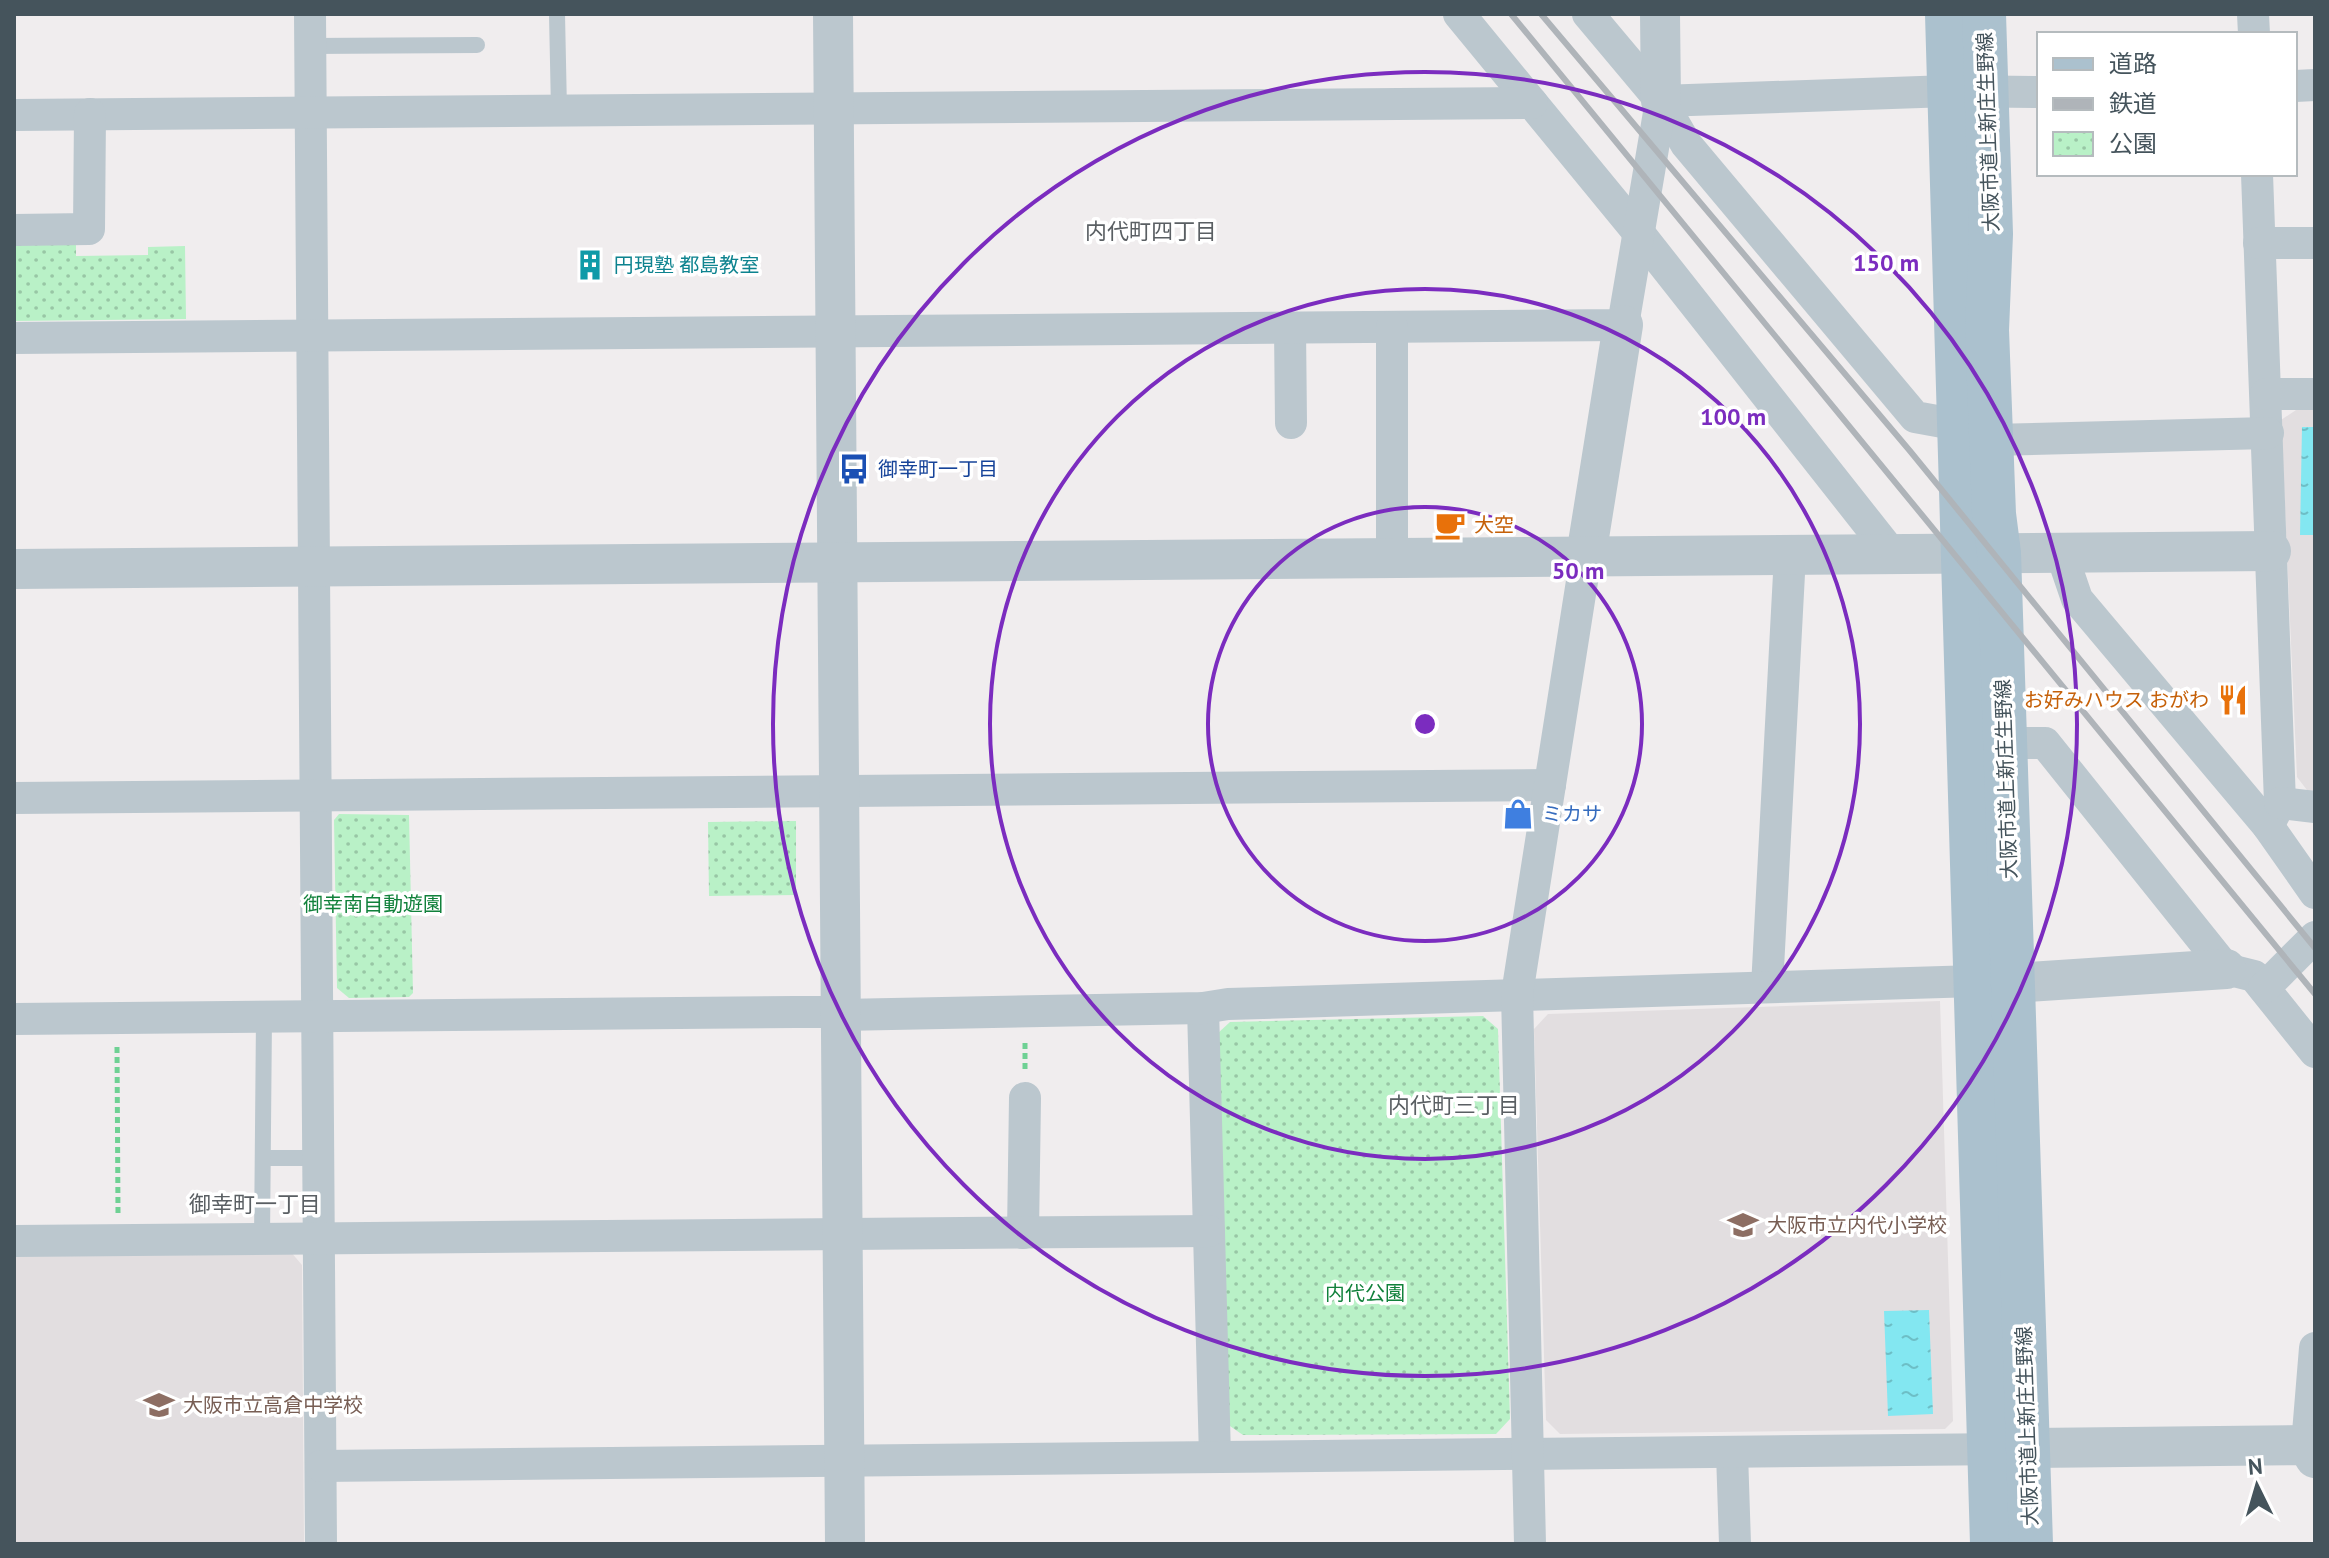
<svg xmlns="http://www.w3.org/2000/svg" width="2329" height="1558" font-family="'PT Sans','Noto Sans JP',sans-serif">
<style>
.education{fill:#e2dee0}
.park{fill:url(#park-dots)}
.water{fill:url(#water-ripples)}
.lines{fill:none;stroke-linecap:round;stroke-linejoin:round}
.path{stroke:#6fd194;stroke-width:5;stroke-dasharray:6 4;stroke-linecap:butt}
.service{stroke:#bbc7ce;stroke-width:16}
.minor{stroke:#bbc7ce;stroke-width:32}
.tertiary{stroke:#bbc7ce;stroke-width:40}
.primary{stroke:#abc1ce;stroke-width:44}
.rail{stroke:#afb4b9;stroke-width:6}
.ring{fill:none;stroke:#7b2cbf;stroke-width:4}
.labels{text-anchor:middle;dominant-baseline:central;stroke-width:7;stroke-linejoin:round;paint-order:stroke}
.street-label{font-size:20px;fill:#45545c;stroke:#fff}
.culture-label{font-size:20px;fill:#0d838f;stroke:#fff;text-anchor:start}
.transit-label{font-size:20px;fill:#164399;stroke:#fff;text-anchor:start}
.food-label{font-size:20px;fill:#c56008;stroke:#fff;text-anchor:start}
.shop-label{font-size:20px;fill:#366cbe;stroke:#fff;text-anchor:start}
.park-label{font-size:20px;fill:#11813b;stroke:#fff}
.education-label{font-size:20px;fill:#785e54;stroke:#fff;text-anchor:start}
.neighbourhood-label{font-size:22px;fill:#5a5f63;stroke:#fff}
.centre{fill:#7b2cbf;stroke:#fff;stroke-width:4}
.ring-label{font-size:24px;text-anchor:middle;font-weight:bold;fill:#7b2cbf;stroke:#fff;stroke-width:7;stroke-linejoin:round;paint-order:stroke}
</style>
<defs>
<pattern id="park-dots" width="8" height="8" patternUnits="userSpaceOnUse" patternTransform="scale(2)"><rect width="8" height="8" fill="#b9f1c7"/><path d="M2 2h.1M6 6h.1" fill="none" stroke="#98c6a5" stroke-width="1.8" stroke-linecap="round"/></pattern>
<pattern id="water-ripples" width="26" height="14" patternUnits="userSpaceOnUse" patternTransform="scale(2)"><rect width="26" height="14" fill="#83e7f1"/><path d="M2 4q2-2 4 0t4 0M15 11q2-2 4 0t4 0" fill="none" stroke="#6dbec6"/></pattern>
</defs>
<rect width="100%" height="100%" fill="#f0edee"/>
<g class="education">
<path d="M 2299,408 L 2315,408 L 2315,795 L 2310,794 L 2297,777 L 2281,420 Z"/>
<path d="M 1940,1001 L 1953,1421 L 1945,1429 L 1560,1434 L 1546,1420 L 1534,1029 L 1548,1014 Z"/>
<path d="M 290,1251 L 302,1265 L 304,1544 L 14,1544 L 14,1253 Z"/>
</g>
<g class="park">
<path d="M 14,239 L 76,240 L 76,256 L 148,255 L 148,247 L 185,246 L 186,319 L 14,321 Z"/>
<path d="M 339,814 L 409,815 L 413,993 L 409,997 L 349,998 L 337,988 L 334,820 Z"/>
<path d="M 796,821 L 796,895 L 709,896 L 708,822 Z"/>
<path d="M 1483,1016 L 1498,1029 L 1510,1419 L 1496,1434 L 1243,1435 L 1227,1424 L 1217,1034 L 1230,1022 Z"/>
</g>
<g class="water">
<path d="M 2302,427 L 2315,427 L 2315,535 L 2300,535 Z"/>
<path d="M 1929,1310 L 1933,1414 L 1888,1416 L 1884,1311 Z"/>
</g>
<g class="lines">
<g class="path">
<path d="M 117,1047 L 118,1213"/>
<path d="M 1025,1069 L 1025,1039"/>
</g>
<g class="service">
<path d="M 557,14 L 559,110"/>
<path d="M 310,46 L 477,45"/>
<path d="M 263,1158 L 318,1158"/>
<path d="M 262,1239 L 264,1017"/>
</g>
<g class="minor">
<path d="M 310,14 L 321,1544"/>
<path d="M 1459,14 L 1638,232 L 1892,554"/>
<path d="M 1588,14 L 1661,101 L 1686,144 L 1915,417 L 1959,425"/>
<path d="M 2253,14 L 2254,34"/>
<path d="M 2295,86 L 2315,85"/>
<path d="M 14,115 L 1532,103"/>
<path d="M 2257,174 L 2280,803 L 2268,826"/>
<path d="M 14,230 L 89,229 L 90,114"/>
<path d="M 2259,243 L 2315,243"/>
<path d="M 1290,328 L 1291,423"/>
<path d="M 14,338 L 1623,325 L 1661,101 L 1949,91 L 2039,92"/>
<path d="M 2266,394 L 2315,394"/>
<path d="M 1991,440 L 2268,433"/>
<path d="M 2061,552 L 2077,599 L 2268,826 L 2315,893"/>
<path d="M 1392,558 L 1392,327"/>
<path d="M 2005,743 L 2045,743 L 2226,969 L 2254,976 L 2315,1052"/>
<path d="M 14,798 L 1550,785"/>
<path d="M 2280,803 L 2315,807"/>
<path d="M 1767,987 L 1790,555"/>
<path d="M 2264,988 L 2315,937"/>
<path d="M 1203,1008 L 1215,1457"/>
<path d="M 14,1019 L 795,1012 L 828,1012 L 841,1015 L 1203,1008 L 1228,1004 L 1976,981"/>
<path d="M 1023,1233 L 1025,1098"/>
<path d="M 14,1241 L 1209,1231"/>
<path d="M 2307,1445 L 2315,1348"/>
<path d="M 1732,1453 L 1735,1544"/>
<path d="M 321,1466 L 2009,1449"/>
<path d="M 1530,1544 L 1517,994 L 1586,556"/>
</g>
<g class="tertiary">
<path d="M 833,14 L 845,1544"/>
<path d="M 1660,14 L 1661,101"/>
<path d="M 1586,556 L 1623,325"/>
<path d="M 14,569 L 2271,551"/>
<path d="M 2013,983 L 2226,969"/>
<path d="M 2028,1448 L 2307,1445 L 2315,1458"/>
</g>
<g class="primary">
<path d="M 1947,14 L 1992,1544"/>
<path d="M 1984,14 L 1991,234 L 1987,330 L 1994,514 L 1999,553 L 2031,1544"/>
</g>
<g class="rail">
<path d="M 1511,14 L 2315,994"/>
<path d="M 1541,14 L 1910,451 L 2315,948"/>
</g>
</g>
<g class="ring">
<circle cx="1425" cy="724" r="217"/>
<circle cx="1425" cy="724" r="435"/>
<circle cx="1425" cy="724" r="652"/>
</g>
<defs>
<g id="building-bare" transform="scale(2.4)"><path d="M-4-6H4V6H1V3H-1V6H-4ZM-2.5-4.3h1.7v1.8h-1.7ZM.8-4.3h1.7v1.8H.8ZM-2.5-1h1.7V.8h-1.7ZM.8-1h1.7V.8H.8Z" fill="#0f9aa8" stroke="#fff" stroke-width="2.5" paint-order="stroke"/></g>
<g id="bus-bare" transform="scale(2.4)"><path d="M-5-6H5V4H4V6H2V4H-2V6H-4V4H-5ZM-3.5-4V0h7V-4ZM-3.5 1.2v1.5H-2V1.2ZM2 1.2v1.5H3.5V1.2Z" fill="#1a4fb4" stroke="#fff" stroke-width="2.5" paint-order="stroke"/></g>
<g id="cafe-bare" transform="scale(2.4)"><path d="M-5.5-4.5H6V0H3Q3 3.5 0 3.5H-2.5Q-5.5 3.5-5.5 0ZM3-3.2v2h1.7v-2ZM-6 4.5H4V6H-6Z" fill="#e8710a" stroke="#fff" stroke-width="2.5" paint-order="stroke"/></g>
<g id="restaurant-bare" transform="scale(2.4)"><path d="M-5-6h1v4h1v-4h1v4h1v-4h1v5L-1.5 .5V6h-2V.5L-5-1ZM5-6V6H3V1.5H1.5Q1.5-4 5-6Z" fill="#e8710a" stroke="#fff" stroke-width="2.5" paint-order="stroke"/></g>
<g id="shop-bare" transform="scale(2.4)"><path d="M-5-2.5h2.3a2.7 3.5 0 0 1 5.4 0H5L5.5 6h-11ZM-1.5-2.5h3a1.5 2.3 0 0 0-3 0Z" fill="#3f7fe0" stroke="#fff" stroke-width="2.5" paint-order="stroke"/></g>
<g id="school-bare" transform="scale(2.4)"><path d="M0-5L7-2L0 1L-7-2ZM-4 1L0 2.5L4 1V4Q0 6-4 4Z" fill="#8d6e63" stroke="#fff" stroke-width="2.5" paint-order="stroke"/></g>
</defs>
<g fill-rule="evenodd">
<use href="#building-bare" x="590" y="265"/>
<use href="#bus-bare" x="854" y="469"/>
<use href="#cafe-bare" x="1450" y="525"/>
<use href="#restaurant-bare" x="2233" y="700"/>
<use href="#shop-bare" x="1518" y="814"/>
<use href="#school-bare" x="1743" y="1225"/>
<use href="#school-bare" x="159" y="1405"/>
</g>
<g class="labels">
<g class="street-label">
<text transform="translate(1988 132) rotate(-92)">大阪市道上新庄生野線</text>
<text transform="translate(2006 779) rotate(-92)">大阪市道上新庄生野線</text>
<text transform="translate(2027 1426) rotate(-92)">大阪市道上新庄生野線</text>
</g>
<g class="culture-label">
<text x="614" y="265">円現塾 都島教室</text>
</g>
<g class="transit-label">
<text x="878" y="469">御幸町一丁目</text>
</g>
<g class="food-label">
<text x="1474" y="525">大空</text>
<text x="2209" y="700" text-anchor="end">お好みハウス おがわ</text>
</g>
<g class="shop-label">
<text x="1542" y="814">ミカサ</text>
</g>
<g class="park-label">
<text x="373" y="904">御幸南自動遊園</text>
<text x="1365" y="1293">内代公園</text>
</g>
<g class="education-label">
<text x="1767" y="1225">大阪市立内代小学校</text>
<text x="183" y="1405">大阪市立高倉中学校</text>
</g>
<g class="neighbourhood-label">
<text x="1151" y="231">内代町四丁目</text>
<text x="1454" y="1105">内代町三丁目</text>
<text x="255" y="1204">御幸町一丁目</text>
</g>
</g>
<circle cx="1425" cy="724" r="12" class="centre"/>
<g class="ring-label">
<text x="1886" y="271">150 m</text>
<text x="1733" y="425">100 m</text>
<text x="1578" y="579">50 m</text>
</g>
<rect width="2329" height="1558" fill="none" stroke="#45545c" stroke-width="32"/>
<rect x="2037" y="32" width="260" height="144" fill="#ffffff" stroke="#b5bbbe" stroke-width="2"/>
<rect x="2053" y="58" width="40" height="12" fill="#abc1ce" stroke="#b5bbbe" stroke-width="2"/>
<text x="2109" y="72" font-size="24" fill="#45545c">道路</text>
<rect x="2053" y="98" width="40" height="12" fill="#afb4b9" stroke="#b5bbbe" stroke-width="2"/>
<text x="2109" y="112" font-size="24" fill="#45545c">鉄道</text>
<rect x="2053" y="132" width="40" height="24" fill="url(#park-dots)" stroke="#b5bbbe" stroke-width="2"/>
<text x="2109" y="152" font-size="24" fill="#45545c">公園</text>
<g transform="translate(2257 1486) rotate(355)" stroke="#ffffff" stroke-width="6" paint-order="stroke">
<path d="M0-6L14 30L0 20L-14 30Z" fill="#45545c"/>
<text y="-12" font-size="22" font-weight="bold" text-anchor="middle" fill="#45545c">N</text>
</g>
</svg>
